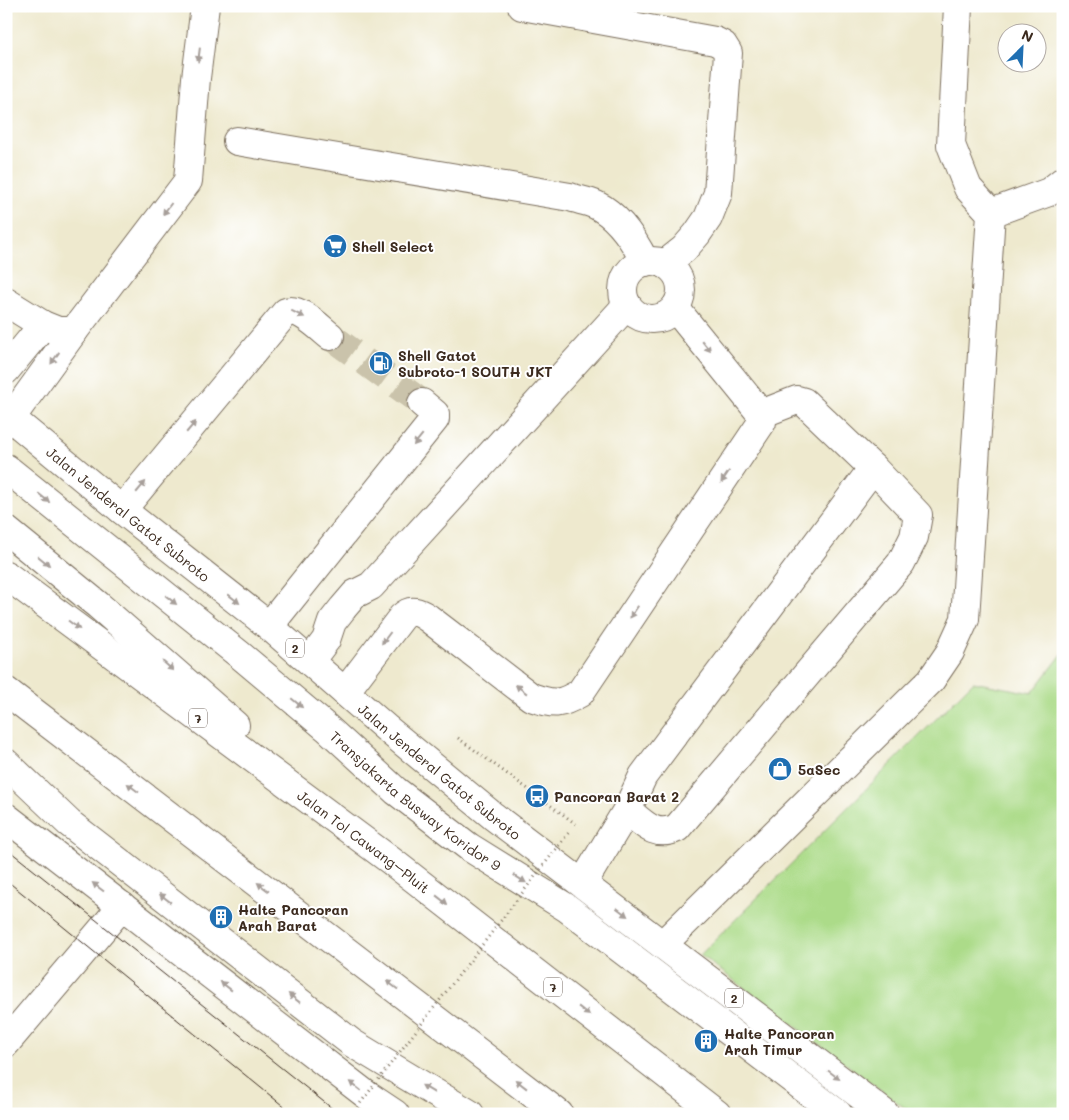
<svg xmlns="http://www.w3.org/2000/svg" width="1069" height="1120" font-family="Mali,sans-serif">
<style>
.green{fill:#acdb89;stroke:#748254}
.lines{fill:none;stroke-linecap:round;stroke-linejoin:round}
.minor-tunnel{stroke:#cac3ab;stroke-width:28;stroke-dasharray:28 14;stroke-linecap:butt}
.minor-casing{stroke:#7a6d5c;stroke-width:30}
.highway-casing{stroke:#7a6d5c;stroke-width:30}
.path{stroke:#7a6d5c;stroke-width:3;stroke-dasharray:1 4;stroke-linecap:butt}
.minor{stroke:#fff;stroke-width:28}
.highway{stroke:#fff;stroke-width:28}
.tram{stroke:#3b2a1e;stroke-width:1}
.path-bridge{stroke:#7a6d5c;stroke-width:3;stroke-dasharray:1 4;stroke-linecap:butt}
.oneway{fill:#a79f9a}
.labels{text-anchor:middle;dominant-baseline:central;stroke-width:4;stroke-linejoin:round;paint-order:stroke}
.shield{fill:#fff;stroke:#766a62;stroke-width:1}
.shield-label{font-size:12px;font-weight:bold;fill:#3b2a1e}
.poi-label{font-size:14px;font-weight:bold;fill:#3b2a1e;stroke:#fff;text-anchor:start}
.street-label{font-size:14px;fill:#3b2a1e;stroke:#fff}
</style>
<rect width="100%" height="100%" fill="#fff"/>
<filter id="ink" filterUnits="userSpaceOnUse"><feTurbulence type="fractalNoise" baseFrequency=".02" numOctaves="2"/><feDisplacementMap in="SourceGraphic" scale="10" xChannelSelector="R" yChannelSelector="G"/><feConvolveMatrix kernelMatrix="1 2 1 2 8 2 1 2 1" color-interpolation-filters="sRGB"/></filter>
<filter id="wash" filterUnits="userSpaceOnUse"><feTurbulence type="fractalNoise" baseFrequency=".0096" numOctaves="4" result="noise"/><feDisplacementMap in="SourceGraphic" scale="20" xChannelSelector="R" yChannelSelector="G"/><feGaussianBlur stdDeviation="1.12" result="paint"/><feColorMatrix in="noise" values="0 0 0 0 0 0 0 0 0 0 0 0 0 0 0 0 0 1.4 0 .05"/><feComposite in="paint" operator="in"/></filter>
<g filter="url(#wash)">
<rect width="100%" height="100%" fill="#eee9ce"/>
<path class="green" d="M 1063,653 L 1063,1114 L 913,1114 L 700,955 L 973,682 L 1032,693 Z"/>
</g>
<g filter="url(#ink)">
<g class="lines">
<path class="minor-tunnel" d="M 330,336 L 422,403"/>
<g class="minor-casing">
<g id="minor">
<path d="M 522,6 L 715,41 L 723,45 L 728,53 L 718,193 L 708,218 L 697,234 L 684,249 L 665,264"/>
<path d="M 237,141 L 570,197 C 578,200 588,201 596,205 C 619,216 634,240 645,262"/>
<path d="M 991,213 L 1049,192 L 1063,181"/>
<circle cx="652" cy="290" r="29"/>
<path d="M 6,302 L 43,325 L 58,331 L 74,331"/>
<path d="M 6,370 L 43,325"/>
<path d="M 11,418 L 74,331 L 188,181 L 196,78 L 205,6"/>
<path id="s1" d="M 6,468 L 240,655 L 327,728 L 396,791 L 469,847 L 567,908 L 838,1114"/>
<path d="M 122,510 L 286,312 C 298,306 320,328 330,336"/>
<path d="M 269,626 L 435,419 L 435,414 L 422,403"/>
<path d="M 310,661 L 326,640 L 332,622 L 343,608 L 355,594 L 371,586 L 627,305"/>
<path d="M 345,692 L 402,617 C 411,608 419,612 428,618 L 531,697 C 554,705 560,705 580,693 L 762,422 L 761,414 L 675,308"/>
<path d="M 6,763 L 69,823 L 352,1043 L 470,1114"/>
<path d="M 627,810 C 644,824 655,838 677,828 L 901,563 L 914,537 L 918,515 L 873,468"/>
<path d="M 583,883 L 627,810 L 643,776 L 873,468 L 804,402 L 797,400 L 761,414"/>
<path d="M 663,944 L 931,680 L 950,652 L 965,619 L 991,213 L 968,188 L 951,145 L 958,6"/>
<path d="M 6,1043 L 122,906"/>
</g>
</g>
<g class="highway-casing">
<g id="highway">
<path id="s2" d="M 6,414 L 122,510 L 269,626 L 386,728 L 493,816 L 885,1114"/>
<path d="M 6,530 L 98,605 L 235,725"/>
<path id="s3" d="M 6,575 L 390,860 L 717,1114"/>
<path d="M 6,691 L 559,1114"/>
<path d="M 6,817 L 368,1096 L 395,1114"/>
</g>
</g>
<path class="path" d="M 458,738 L 576,824 L 574,827"/>
<use href="#minor" class="minor"/>
<use href="#highway" class="highway"/>
<g class="tram">
<path d="M 6,848 L 339,1114"/>
<path d="M 6,880 L 293,1114"/>
</g>
<path class="path-bridge" d="M 360,1114 L 355,1110 L 570,831"/>
</g>
<defs><path id="oneway-solid" d="M-6-.8H1V-3.2L6.5 0L1 3.2V.8H-6Z" transform="scale(1.25)"/></defs>
<g class="oneway">
<use href="#oneway-solid" transform="translate(199 55) rotate(97)"/>
<use href="#oneway-solid" transform="translate(167 209) rotate(127)"/>
<use href="#oneway-solid" transform="translate(298 314) rotate(26)"/>
<use href="#oneway-solid" transform="translate(706 346) rotate(51)"/>
<use href="#oneway-solid" transform="translate(55 358) rotate(125)"/>
<use href="#oneway-solid" transform="translate(191 427) rotate(-50)"/>
<use href="#oneway-solid" transform="translate(418 440) rotate(129)"/>
<use href="#oneway-solid" transform="translate(725 477) rotate(124)"/>
<use href="#oneway-solid" transform="translate(141 487) rotate(-50)"/>
<use href="#oneway-solid" transform="translate(44 498) rotate(39)"/>
<use href="#oneway-solid" transform="translate(44 561) rotate(39)"/>
<use href="#oneway-solid" transform="translate(234 599) rotate(38)"/>
<use href="#oneway-solid" transform="translate(171 600) rotate(39)"/>
<use href="#oneway-solid" transform="translate(634 612) rotate(124)"/>
<use href="#oneway-solid" transform="translate(74 625) rotate(37)"/>
<use href="#oneway-solid" transform="translate(386 638) rotate(127)"/>
<use href="#oneway-solid" transform="translate(168 666) rotate(41)"/>
<use href="#oneway-solid" transform="translate(521 689) rotate(-142)"/>
<use href="#oneway-solid" transform="translate(297 703) rotate(40)"/>
<use href="#oneway-solid" transform="translate(133 788) rotate(-143)"/>
<use href="#oneway-solid" transform="translate(520 879) rotate(32)"/>
<use href="#oneway-solid" transform="translate(98 887) rotate(-143)"/>
<use href="#oneway-solid" transform="translate(263 887) rotate(-143)"/>
<use href="#oneway-solid" transform="translate(165 898) rotate(-142)"/>
<use href="#oneway-solid" transform="translate(442 900) rotate(38)"/>
<use href="#oneway-solid" transform="translate(622 912) rotate(37)"/>
<use href="#oneway-solid" transform="translate(392 985) rotate(-143)"/>
<use href="#oneway-solid" transform="translate(226 986) rotate(-142)"/>
<use href="#oneway-solid" transform="translate(294 998) rotate(-142)"/>
<use href="#oneway-solid" transform="translate(584 1011) rotate(38)"/>
<use href="#oneway-solid" transform="translate(834 1075) rotate(37)"/>
<use href="#oneway-solid" transform="translate(521 1084) rotate(-142)"/>
<use href="#oneway-solid" transform="translate(355 1086) rotate(-142)"/>
<use href="#oneway-solid" transform="translate(428 1089) rotate(-149)"/>
</g>
</g>
<defs>
<g id="supermarket-disc" transform="scale(1.25)"><circle r="9.5" fill="#1f6fb2" stroke="#fff"/><path d="M-6-5.5h2.5l.6 2H6L4.5 2H-2.5L-4.4-4H-6ZM-1.5 3.2a1.3 1.3 0 1 0 .1 0ZM3 3.2a1.3 1.3 0 1 0 .1 0Z" fill="#fff"/></g>
<g id="fuel-disc" transform="scale(1.25)"><circle r="9.5" fill="#1f6fb2" stroke="#fff"/><path d="M-5.5-6h7V0h2V4h1.3V-2.5L3-4.5l.8-.8L6-3V5H2.5V1h-1V6h-7ZM-4.2-4.7v3.2H.2V-4.7Z" fill="#fff"/></g>
<g id="shop-disc" transform="scale(1.25)"><circle r="9.5" fill="#1f6fb2" stroke="#fff"/><path d="M-5-2.5h2.3a2.7 3.5 0 0 1 5.4 0H5L5.5 6h-11ZM-1.5-2.5h3a1.5 2.3 0 0 0-3 0Z" fill="#fff"/></g>
<g id="bus-disc" transform="scale(1.25)"><circle r="9.5" fill="#1f6fb2" stroke="#fff"/><path d="M-5-6H5V4H4V6H2V4H-2V6H-4V4H-5ZM-3.5-4V0h7V-4ZM-3.5 1.2v1.5H-2V1.2ZM2 1.2v1.5H3.5V1.2Z" fill="#fff"/></g>
<g id="building-disc" transform="scale(1.25)"><circle r="9.5" fill="#1f6fb2" stroke="#fff"/><path d="M-4-6H4V6H1V3H-1V6H-4ZM-2.5-4.3h1.7v1.8h-1.7ZM.8-4.3h1.7v1.8H.8ZM-2.5-1h1.7V.8h-1.7ZM.8-1h1.7V.8H.8Z" fill="#fff"/></g>
</defs>
<g fill-rule="evenodd">
<use href="#supermarket-disc" x="335" y="246"/>
<use href="#fuel-disc" x="381" y="363"/>
<use href="#shop-disc" x="780" y="769"/>
<use href="#bus-disc" x="537" y="796"/>
<use href="#building-disc" x="221" y="917"/>
<use href="#building-disc" x="706" y="1041"/>
</g>
<g class="labels">
<g class="shield">
<rect x="286" y="638.5" width="18" height="19" rx="4"/>
<rect x="189" y="708.5" width="18" height="19" rx="4"/>
<rect x="544" y="977.5" width="18" height="19" rx="4"/>
<rect x="725" y="988.5" width="18" height="19" rx="4"/>
</g>
<g class="shield-label">
<text x="295" y="648">2</text>
<text x="198" y="718">7</text>
<text x="553" y="987">7</text>
<text x="734" y="998">2</text>
</g>
<g class="poi-label">
<text x="352" y="246">Shell Select</text>
<text x="398" y="355">Shell Gatot<tspan x="398" dy="16">Subroto-1 SOUTH JKT</tspan></text>
<text x="798" y="769">5aSec</text>
<text x="554" y="796">Pancoran Barat 2</text>
<text x="238" y="909">Halte Pancoran<tspan x="238" dy="16">Arah Barat</tspan></text>
<text x="724" y="1033">Halte Pancoran<tspan x="724" dy="16">Arah Timur</tspan></text>
</g>
<g class="street-label">
<text stroke="none"><textPath href="#s2" startOffset="158">Jalan Jenderal Gatot Subroto</textPath></text>
<text stroke="none"><textPath href="#s2" startOffset="562">Jalan Jenderal Gatot Subroto</textPath></text>
<text stroke="none"><textPath href="#s1" startOffset="528">Transjakarta Busway Koridor 9</textPath></text>
<text stroke="none"><textPath href="#s3" startOffset="446">Jalan Tol Cawang–Pluit</textPath></text>
</g>
</g>
<rect width="1069" height="1120" fill="none" stroke="#fff" stroke-width="25"/>
<g transform="translate(1022 48) rotate(24)"><circle r="24" fill="#ffffff" stroke="#b1aaa5"/>
<path d="M0-4L9 19L0 12L-9 19Z" fill="#1f6fb2"/>
<text y="-8" font-size="14" font-weight="bold" text-anchor="middle" fill="#3b2a1e">N</text>
</g>
</svg>
